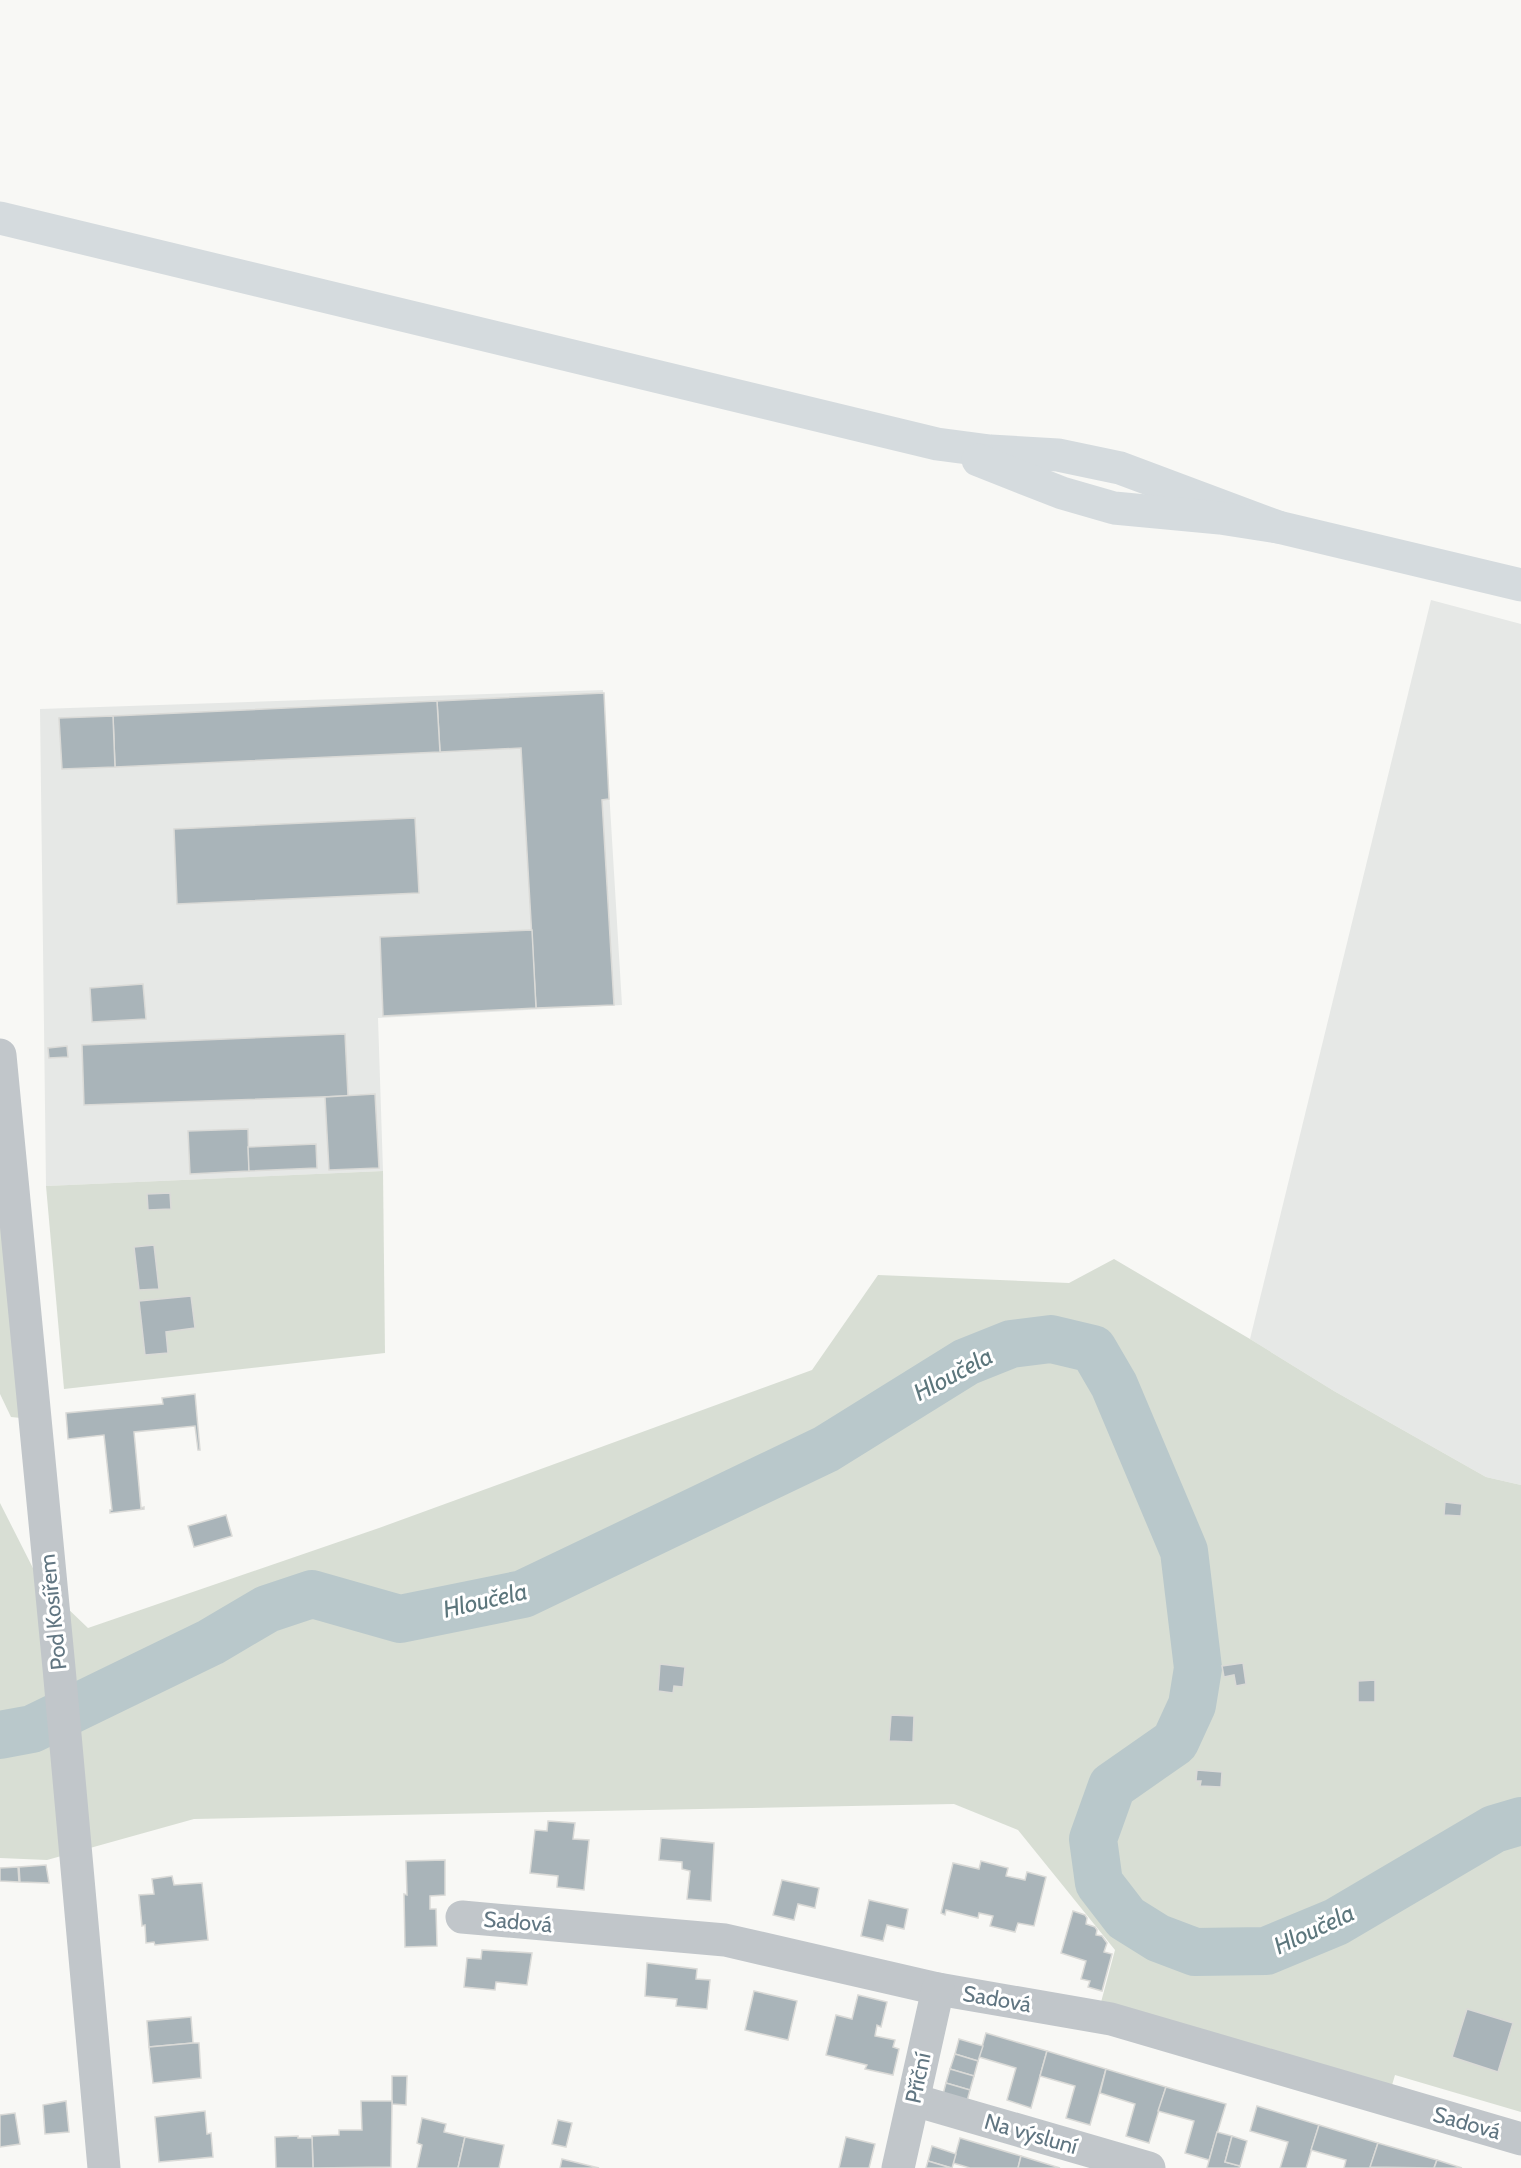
<svg xmlns="http://www.w3.org/2000/svg" width="1521" height="2168" font-family="Cabin,sans-serif">
<style>
.built{fill:#e6e8e6}
.green{fill:#d8ded4}
.lines{fill:none;stroke-linecap:round;stroke-linejoin:round}
.river{stroke:#b9c8cb;stroke-width:48}
.building{fill:#a9b4b9;stroke:#dadad7;stroke-width:1.5}
.minor{stroke:#c1c6ca;stroke-width:33}
.major{stroke:#d5dbde;stroke-width:33}
.labels{text-anchor:middle;dominant-baseline:central;stroke-width:6;stroke-linejoin:round;paint-order:stroke}
.street-label{font-size:22px;fill:#617682;stroke:#fff}
.water-label{font-size:24px;font-style:italic;fill:#5c767c;stroke:#fff}
</style>
<rect width="100%" height="100%" fill="#f8f8f5"/>
<g class="built">
<path d="M 1431,600 L 1521,624 L 1521,1485 L 1486,1477 L 1334,1391 L 1250,1339 Z"/>
<path d="M 603,690 L 622,1005 L 378,1018 L 383,1171 L 46,1186 L 40,709 Z"/>
</g>
<g class="green">
<path d="M 383,1171 L 385,1353 L 64,1389 L 46,1186 Z"/>
<path d="M 0,1184 L 21,1418 L 11,1417 L 0,1394 Z"/>
<path d="M 1114,1259 L 1250,1339 L 1334,1391 L 1486,1477 L 1521,1485 L 1521,2112 L 1395,2075 L 1390,2092 L 1100,2006 L 1115,1950 L 1018,1830 L 954,1804 L 194,1819 L 47,1860 L 0,1858 L 0,1503 L 40,1582 L 88,1628 L 379,1528 L 812,1370 L 878,1275 L 1069,1283 Z"/>
</g>
<g class="lines">
<path class="river" d="M 0,1735 L 32,1729 L 211,1642 L 267,1609 L 312,1594 L 400,1619 L 523,1594 L 826,1449 L 966,1362 L 1011,1344 L 1051,1339 L 1093,1349 L 1114,1385 L 1184,1551 L 1198,1668 L 1192,1705 L 1175,1742 L 1112,1786 L 1093,1839 L 1099,1883 L 1126,1918 L 1158,1938 L 1195,1952 L 1266,1951 L 1336,1922 L 1494,1829 L 1521,1821"/>
</g>
<g class="building">
<path d="M 604,693 L 609,799 L 602,800 L 614,1005 L 536,1008 L 521,748 L 440,752 L 437,701 Z"/>
<path d="M 437,701 L 440,752 L 115,767 L 113,716 Z"/>
<path d="M 113,716 L 115,767 L 62,769 L 59,718 Z"/>
<path d="M 415,818 L 419,893 L 177,904 L 174,829 Z"/>
<path d="M 532,930 L 536,1008 L 383,1016 L 380,937 Z"/>
<path d="M 143,984 L 146,1019 L 92,1022 L 90,988 Z"/>
<path d="M 345,1034 L 348,1096 L 84,1105 L 82,1045 Z"/>
<path d="M 67,1046 L 68,1057 L 49,1058 L 48,1048 Z"/>
<path d="M 375,1094 L 379,1168 L 329,1170 L 325,1097 Z"/>
<path d="M 248,1129 L 249,1171 L 190,1174 L 188,1131 Z"/>
<path d="M 316,1144 L 317,1168 L 249,1171 L 248,1147 Z"/>
<path d="M 170,1193 L 171,1209 L 148,1210 L 147,1194 Z"/>
<path d="M 154,1245 L 159,1289 L 139,1290 L 134,1247 Z"/>
<path d="M 191,1296 L 195,1328 L 166,1332 L 168,1353 L 145,1355 L 139,1301 Z"/>
<path d="M 195,1394 L 200,1450 L 198,1450 L 195,1426 L 134,1432 L 141,1508 L 144,1507 L 144,1509 L 110,1513 L 110,1510 L 112,1510 L 104,1435 L 68,1439 L 66,1413 L 163,1404 L 162,1398 Z"/>
<path d="M 1445,1502 L 1462,1504 L 1461,1516 L 1444,1515 Z"/>
<path d="M 226,1515 L 232,1536 L 194,1547 L 188,1526 Z"/>
<path d="M 1243,1663 L 1246,1684 L 1236,1686 L 1234,1675 L 1224,1677 L 1222,1666 Z"/>
<path d="M 660,1664 L 685,1667 L 683,1687 L 674,1686 L 673,1693 L 658,1691 Z"/>
<path d="M 1375,1680 L 1375,1702 L 1358,1702 L 1358,1681 Z"/>
<path d="M 891,1715 L 914,1716 L 913,1742 L 889,1741 Z"/>
<path d="M 1197,1770 L 1222,1772 L 1221,1787 L 1200,1786 L 1201,1781 L 1196,1781 Z"/>
<path d="M 548,1821 L 575,1823 L 573,1839 L 589,1840 L 584,1890 L 557,1887 L 558,1876 L 530,1873 L 535,1830 L 547,1831 Z"/>
<path d="M 661,1838 L 714,1843 L 711,1901 L 687,1899 L 690,1871 L 682,1869 L 682,1862 L 659,1860 Z"/>
<path d="M 445,1860 L 445,1895 L 430,1896 L 430,1909 L 436,1909 L 437,1946 L 405,1947 L 404,1894 L 407,1895 L 406,1861 Z"/>
<path d="M 981,1861 L 1008,1868 L 1006,1876 L 1025,1880 L 1027,1872 L 1046,1877 L 1034,1926 L 1018,1923 L 1015,1932 L 990,1926 L 993,1916 L 979,1913 L 978,1918 L 946,1910 L 945,1915 L 941,1913 L 953,1863 L 979,1869 Z"/>
<path d="M 46,1865 L 49,1883 L 20,1882 L 19,1867 Z"/>
<path d="M 18,1867 L 19,1882 L 0,1881 L 0,1868 Z"/>
<path d="M 172,1876 L 174,1885 L 202,1883 L 208,1940 L 155,1945 L 154,1942 L 146,1943 L 145,1925 L 142,1926 L 139,1895 L 154,1894 L 152,1879 Z"/>
<path d="M 782,1880 L 819,1888 L 815,1908 L 798,1904 L 794,1920 L 773,1915 Z"/>
<path d="M 869,1900 L 908,1909 L 904,1929 L 887,1925 L 883,1941 L 861,1936 Z"/>
<path d="M 1073,1911 L 1085,1915 L 1087,1918 L 1086,1924 L 1095,1927 L 1097,1930 L 1096,1935 L 1102,1936 L 1107,1943 L 1104,1952 L 1112,1954 L 1102,1991 L 1088,1987 L 1090,1981 L 1081,1979 L 1086,1961 L 1061,1953 Z"/>
<path d="M 482,1950 L 532,1953 L 527,1985 L 496,1982 L 495,1990 L 464,1987 L 467,1958 L 481,1959 Z"/>
<path d="M 647,1963 L 697,1969 L 696,1979 L 710,1980 L 707,2009 L 676,2006 L 677,1999 L 645,1996 Z"/>
<path d="M 754,1991 L 797,2001 L 788,2040 L 745,2030 Z"/>
<path d="M 858,1995 L 887,2002 L 881,2027 L 877,2025 L 875,2036 L 895,2040 L 893,2047 L 899,2049 L 893,2075 L 865,2069 L 867,2065 L 826,2055 L 836,2015 L 852,2019 Z"/>
<path d="M 1467,2009 L 1513,2023 L 1498,2072 L 1452,2057 Z"/>
<path d="M 191,2017 L 193,2043 L 149,2047 L 147,2021 Z"/>
<path d="M 986,2033 L 1047,2051 L 1031,2108 L 1007,2100 L 1016,2068 L 979,2057 Z"/>
<path d="M 959,2039 L 983,2046 L 978,2061 L 955,2054 Z"/>
<path d="M 193,2043 L 199,2043 L 201,2078 L 153,2083 L 149,2047 Z"/>
<path d="M 1047,2051 L 1106,2069 L 1090,2125 L 1066,2118 L 1075,2086 L 1040,2076 Z"/>
<path d="M 955,2054 L 978,2061 L 974,2076 L 950,2069 Z"/>
<path d="M 950,2069 L 974,2076 L 970,2090 L 946,2083 Z"/>
<path d="M 1106,2069 L 1166,2087 L 1149,2143 L 1126,2136 L 1135,2104 L 1100,2093 Z"/>
<path d="M 392,2076 L 407,2076 L 406,2105 L 392,2104 Z"/>
<path d="M 946,2083 L 970,2090 L 966,2105 L 942,2098 Z"/>
<path d="M 1166,2087 L 1226,2104 L 1209,2160 L 1185,2153 L 1194,2121 L 1158,2111 Z"/>
<path d="M 66,2101 L 69,2132 L 45,2134 L 43,2105 Z"/>
<path d="M 361,2101 L 392,2101 L 391,2167 L 313,2168 L 312,2136 L 339,2135 L 339,2130 L 362,2130 Z"/>
<path d="M 1257,2106 L 1319,2125 L 1306,2168 L 1280,2168 L 1288,2142 L 1250,2131 Z"/>
<path d="M 205,2111 L 207,2134 L 211,2133 L 213,2157 L 159,2162 L 155,2117 Z"/>
<path d="M 15,2113 L 20,2144 L 0,2147 L 0,2115 Z"/>
<path d="M 422,2118 L 446,2124 L 444,2132 L 465,2137 L 458,2168 L 417,2168 L 422,2145 L 417,2143 Z"/>
<path d="M 558,2120 L 572,2123 L 566,2147 L 552,2144 Z"/>
<path d="M 1319,2125 L 1378,2143 L 1370,2168 L 1344,2168 L 1346,2160 L 1311,2150 Z"/>
<path d="M 1217,2132 L 1232,2136 L 1225,2162 L 1240,2166 L 1239,2168 L 1207,2168 Z"/>
<path d="M 298,2136 L 298,2138 L 312,2138 L 313,2168 L 276,2168 L 275,2137 Z"/>
<path d="M 1232,2136 L 1247,2141 L 1240,2166 L 1225,2162 Z"/>
<path d="M 465,2137 L 504,2145 L 499,2168 L 458,2168 Z"/>
<path d="M 846,2137 L 875,2144 L 869,2168 L 839,2168 Z"/>
<path d="M 960,2138 L 1021,2156 L 1018,2168 L 970,2168 L 953,2163 Z"/>
<path d="M 1378,2143 L 1437,2160 L 1434,2168 L 1370,2167 Z"/>
<path d="M 932,2146 L 956,2154 L 952,2168 L 928,2161 Z"/>
<path d="M 1021,2156 L 1060,2168 L 1018,2168 Z"/>
<path d="M 562,2159 L 599,2168 L 560,2168 Z"/>
<path d="M 1437,2160 L 1462,2168 L 1434,2168 Z"/>
<path d="M 928,2161 L 951,2168 L 926,2168 Z"/>
</g>
<g class="lines">
<g class="minor">
<path d="M 0,1055 L 59,1668 L 104,2168"/>
<path d="M 462,1917 L 725,1940 L 938,1989 L 1111,2019 L 1521,2139"/>
<path d="M 914,2100 L 1149,2168"/>
<path d="M 898,2168 L 938,1989"/>
</g>
<g class="major">
<path d="M 0,218 L 937,444 L 990,451 L 1058,455 L 1120,468 L 1278,527"/>
<path d="M 978,460 L 1062,493 L 1114,508 L 1220,518 L 1278,527 L 1521,585"/>
</g>
</g>
<g class="labels">
<g class="street-label">
<text transform="translate(53 1612) rotate(-96)">Pod Kosířem</text>
<text transform="translate(518 1922) rotate(5)">Sadová</text>
<text transform="translate(997 1999) rotate(10)">Sadová</text>
<text transform="translate(918 2078) rotate(-78)">Příční</text>
<text transform="translate(1467 2123) rotate(16)">Sadová</text>
<text transform="translate(1031 2134) rotate(16)">Na výsluní</text>
</g>
<g class="water-label">
<text transform="translate(953 1374) rotate(-28)">Hloučela</text>
<text transform="translate(485 1600) rotate(-13)">Hloučela</text>
<text transform="translate(1314 1929) rotate(-25)">Hloučela</text>
</g>
</g>
</svg>
